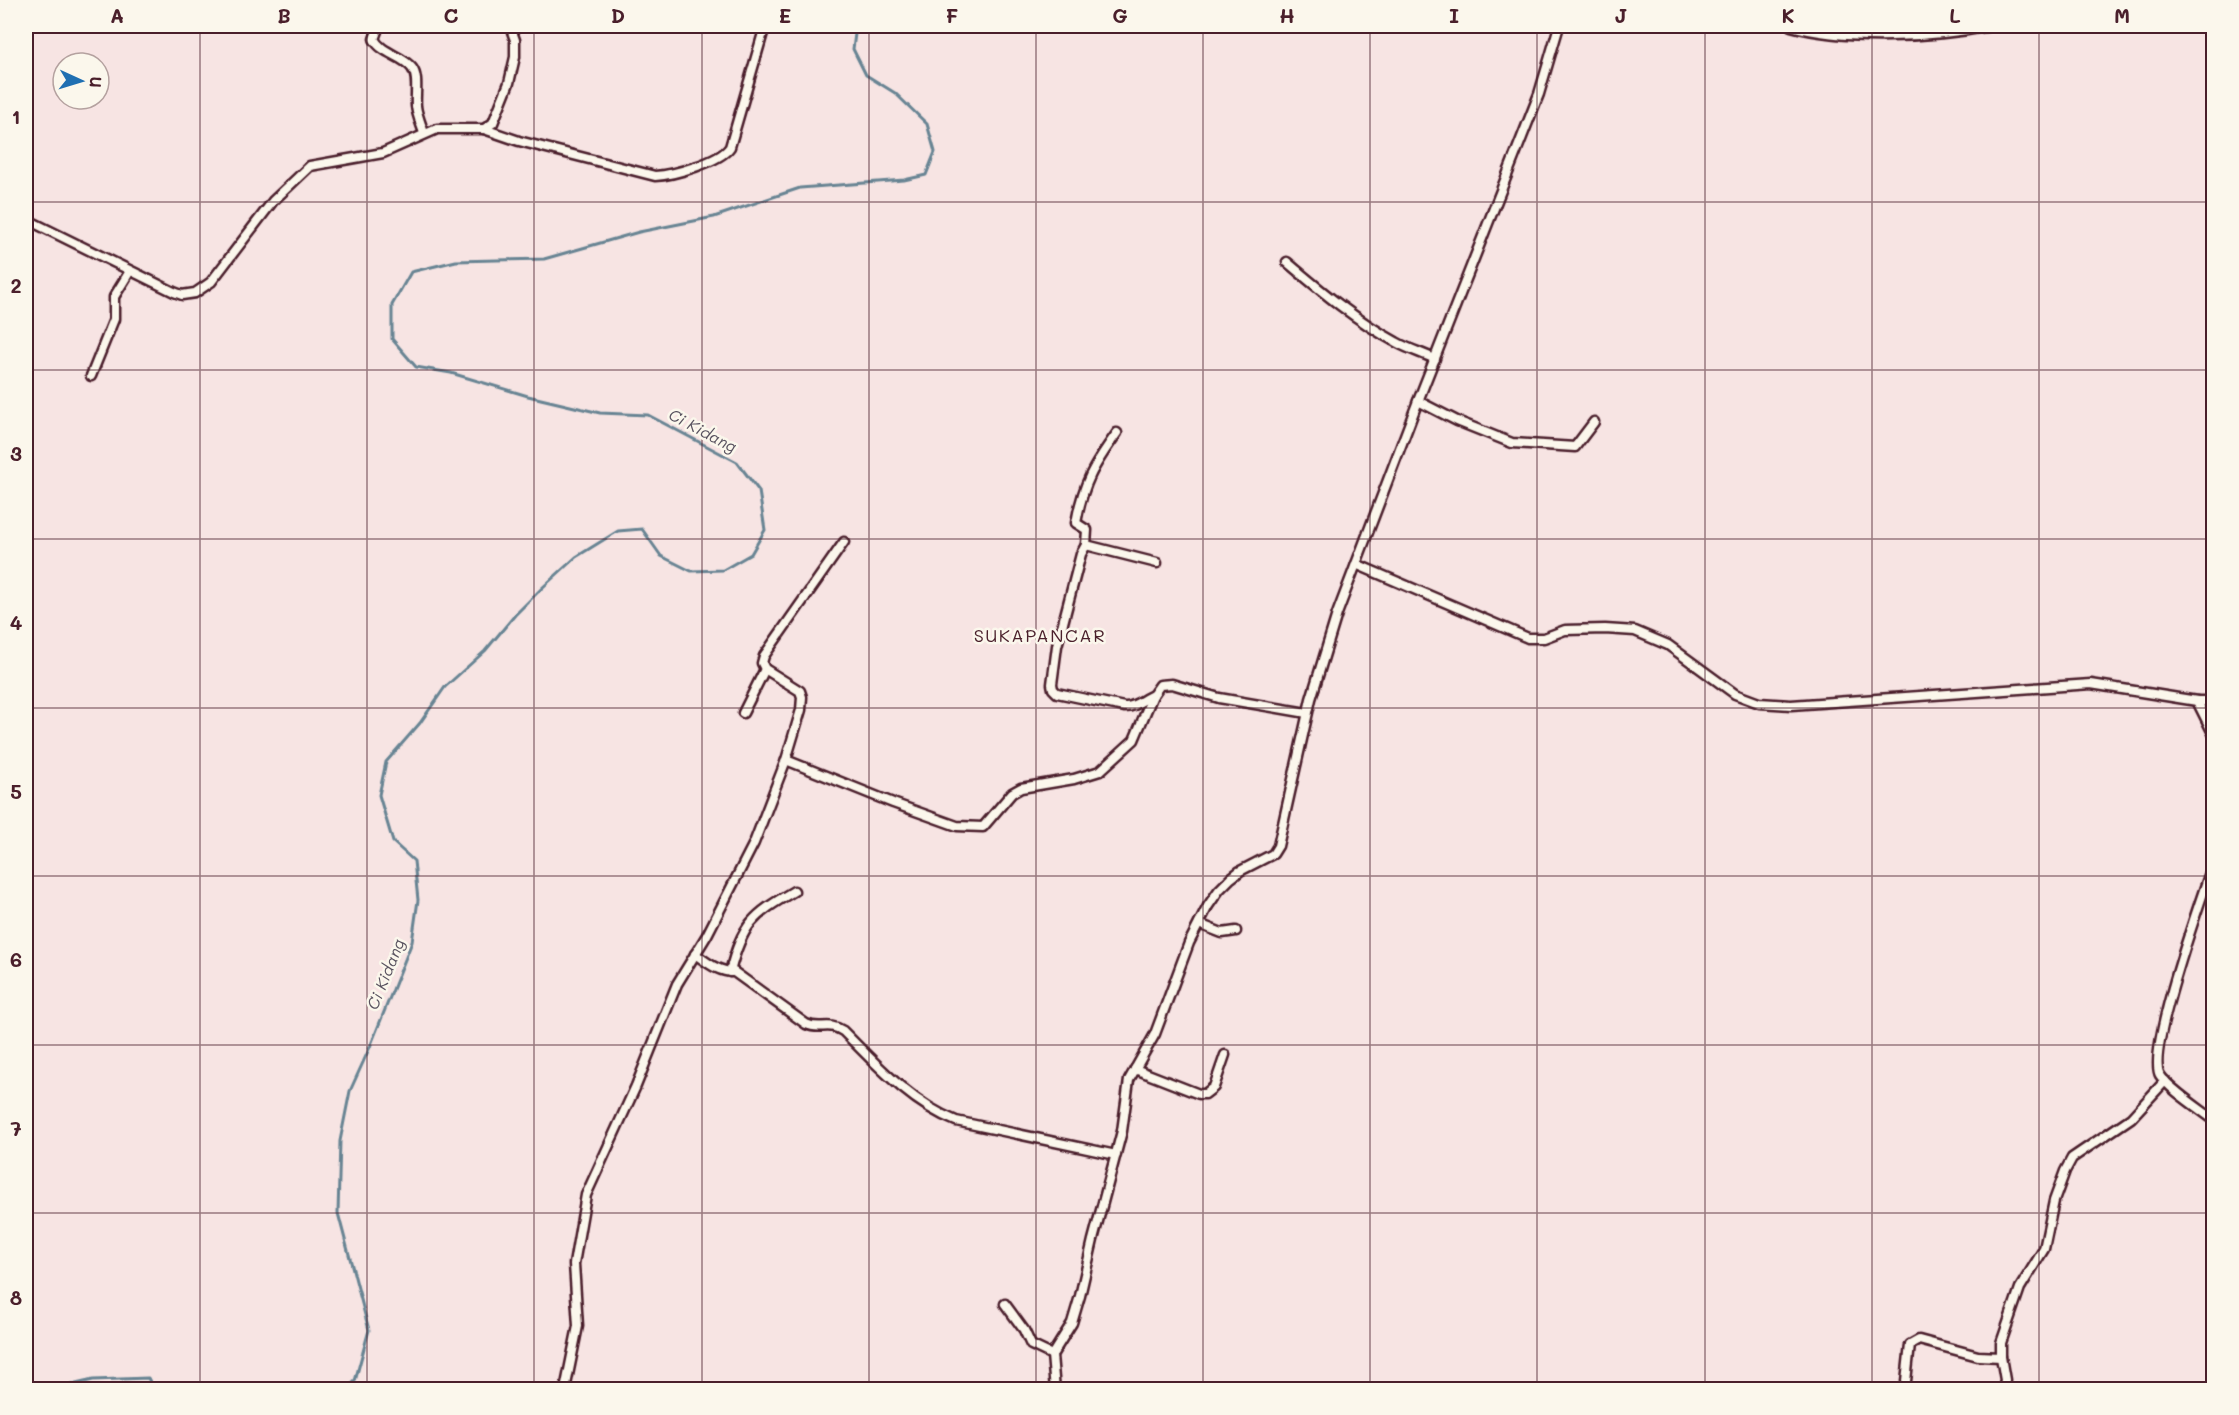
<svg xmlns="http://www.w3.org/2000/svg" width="2239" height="1415" font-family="Mali,sans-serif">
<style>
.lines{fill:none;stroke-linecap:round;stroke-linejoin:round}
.stream{stroke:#678493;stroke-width:3}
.street-casing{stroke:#4a1f2b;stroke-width:13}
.street{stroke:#fbf7ec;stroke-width:8}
.grid{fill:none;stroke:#4a1f2b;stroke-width:1.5;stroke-opacity:0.55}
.labels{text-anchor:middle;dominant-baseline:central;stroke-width:5;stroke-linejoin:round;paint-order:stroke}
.water-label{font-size:16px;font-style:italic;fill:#58525f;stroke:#fbf7ec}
.quarter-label{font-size:18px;letter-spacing:1.5px;fill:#4a1f2b;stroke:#fbf7ec}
.neatline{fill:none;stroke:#4a1f2b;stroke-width:2}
.grid-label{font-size:20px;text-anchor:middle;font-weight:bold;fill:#4a1f2b}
</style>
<rect width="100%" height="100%" fill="#f7e4e3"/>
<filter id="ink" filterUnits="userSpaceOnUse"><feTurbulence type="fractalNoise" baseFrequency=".0167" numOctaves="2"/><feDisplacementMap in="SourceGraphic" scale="12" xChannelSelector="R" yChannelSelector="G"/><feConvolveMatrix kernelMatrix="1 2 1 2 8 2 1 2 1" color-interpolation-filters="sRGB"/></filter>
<g filter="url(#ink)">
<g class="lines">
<g class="stream">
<path d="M 61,1390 L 63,1387 L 93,1380 L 148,1378 L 154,1390"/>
<path d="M 345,1390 L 355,1381 L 369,1330 L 338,1213 L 340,1141 L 350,1091 L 370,1047 L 412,942 L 418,900 L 414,861 L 393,842 L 379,795 L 386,762 L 420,723 L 445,687 L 485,651 L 515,615 L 542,588 L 576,557 L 618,531 L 642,529 L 661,556 L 691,571 L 723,570 L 751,554 L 765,530 L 759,491 L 737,462 L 648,415 L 600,413 L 528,396 L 451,373 L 416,367 L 392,339 L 392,305 L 411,272 L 456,261 L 544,259 L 639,232 L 714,217 L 800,188 L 904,180 L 926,175 L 935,152 L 927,124 L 895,93 L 866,75 L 853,49 L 856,26"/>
</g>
<g class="street-casing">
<g id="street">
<path d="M 379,26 L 374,39 C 382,54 402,55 412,68 C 419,77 415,94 416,106 C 417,115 421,124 424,133"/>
<path d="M 1791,26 C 1848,42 1933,37 1991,26"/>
<path d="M 484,129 L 519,141 L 655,176 C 673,175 720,162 730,147 L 765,26"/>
<path d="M 26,219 L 174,292 L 182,295 L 195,293 L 211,282 L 273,201 L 310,166 L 383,153 L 437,129 L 484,129 L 493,123 L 509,83 L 515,57 L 515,40 L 510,26"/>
<path d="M 1287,262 C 1321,291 1357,321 1396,342 C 1408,349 1422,353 1435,359"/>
<path d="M 91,376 L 114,319 L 114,297 L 130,271"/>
<path d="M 1418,401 L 1457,421 L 1512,443 L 1575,447 L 1594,422"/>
<path d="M 1086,545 L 1087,530 L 1076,523 C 1083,483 1094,465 1117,433"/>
<path d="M 1356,564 L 1528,638 L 1544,638 L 1565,630 L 1605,629 L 1635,631 L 1668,645 L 1735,694 L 1759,703 L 1791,705 L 2091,684 L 2197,701 L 2214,735"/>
<path d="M 1153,695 C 1143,699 1134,708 1124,707 L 1057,693 L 1053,689 L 1052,684 L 1057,646 L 1081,554 L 1086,545 L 1157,563"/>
<path d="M 2197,701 L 2214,701"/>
<path d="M 743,713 L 765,669"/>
<path d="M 786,760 L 893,803 L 957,826 L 983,827 L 1012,793 L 1021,788 L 1074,779 L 1100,771 L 1134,740 L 1153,695 L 1160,685 L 1172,684 L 1219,698 L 1307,713"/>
<path d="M 2214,861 C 2203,893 2146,1052 2160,1075 C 2168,1088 2200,1109 2214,1120"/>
<path d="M 1199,924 L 1222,933 L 1236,931"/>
<path d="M 695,954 C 708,963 718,972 734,972 L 806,1024 C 821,1031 827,1021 843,1031 C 877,1065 911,1103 956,1121 L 1116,1155"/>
<path d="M 730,972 C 742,924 753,915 794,891"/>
<path d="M 1135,1069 L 1199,1094 L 1205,1094 L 1214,1087 L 1225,1055"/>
<path d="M 1005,1304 L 1024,1330 L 1031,1345 L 1052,1355"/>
<path d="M 565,1390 L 578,1326 L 574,1264 L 586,1195 L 636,1086 L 677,984 L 707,935 L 754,843 L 786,760 L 801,710 L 802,697 L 800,691 L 765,669 L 762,663 L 764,656 L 844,542"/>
<path d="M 1055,1390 L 1052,1355 L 1072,1323 L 1080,1296 L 1093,1240 L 1122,1131 L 1129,1080 L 1155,1034 L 1189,943 L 1208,906 L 1219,890 L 1231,878 L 1240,871 L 1273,854 L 1278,846 L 1311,699 L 1337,614 L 1418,401 L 1539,94 L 1559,26"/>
<path d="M 1905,1390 L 1910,1345 L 1919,1340 L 1978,1356 L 2001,1357"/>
<path d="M 2003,1390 L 2005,1380 L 2001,1357 L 2001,1343 L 2020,1288 L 2044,1249 L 2054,1201 L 2065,1171 L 2072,1158 L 2131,1118 L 2165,1081"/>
</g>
</g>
<use href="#street" class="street"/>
</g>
</g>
<path class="grid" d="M 200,26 L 200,1390M 367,26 L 367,1390M 534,26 L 534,1390M 702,26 L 702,1390M 869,26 L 869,1390M 1036,26 L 1036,1390M 1203,26 L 1203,1390M 1370,26 L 1370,1390M 1537,26 L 1537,1390M 1705,26 L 1705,1390M 1872,26 L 1872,1390M 2039,26 L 2039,1390M 26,202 L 2214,202M 26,370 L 2214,370M 26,539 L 2214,539M 26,708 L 2214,708M 26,876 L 2214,876M 26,1045 L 2214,1045M 26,1213 L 2214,1213"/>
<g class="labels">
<g class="water-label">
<text transform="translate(703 430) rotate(28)">Ci Kidang</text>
<text transform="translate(385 974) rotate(-68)">Ci Kidang</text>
</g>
<g class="quarter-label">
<text x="1040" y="635">SUKAPANCAR</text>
</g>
</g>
<rect width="2239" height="1415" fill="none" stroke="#fbf7ec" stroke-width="66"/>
<g transform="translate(81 81) rotate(94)"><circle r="28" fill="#fbf7ec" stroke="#b4a19f" stroke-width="1.5"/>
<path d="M0-4.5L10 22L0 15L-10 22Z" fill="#1f6fb2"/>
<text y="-9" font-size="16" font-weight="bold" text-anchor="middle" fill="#4a1f2b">U</text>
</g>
<rect x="33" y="33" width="2173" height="1349" class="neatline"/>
<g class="grid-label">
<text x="117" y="23">A</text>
<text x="284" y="23">B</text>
<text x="451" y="23">C</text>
<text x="618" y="23">D</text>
<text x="785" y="23">E</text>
<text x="952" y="23">F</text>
<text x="1120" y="23">G</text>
<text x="1287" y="23">H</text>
<text x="1454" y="23">I</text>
<text x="1621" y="23">J</text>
<text x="1788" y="23">K</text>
<text x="1955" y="23">L</text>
<text x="2122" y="23">M</text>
<text x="16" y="124">1</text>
<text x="16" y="293">2</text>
<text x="16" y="461">3</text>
<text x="16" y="630">4</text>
<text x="16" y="799">5</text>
<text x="16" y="967">6</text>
<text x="16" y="1136">7</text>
<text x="16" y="1305">8</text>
</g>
</svg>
